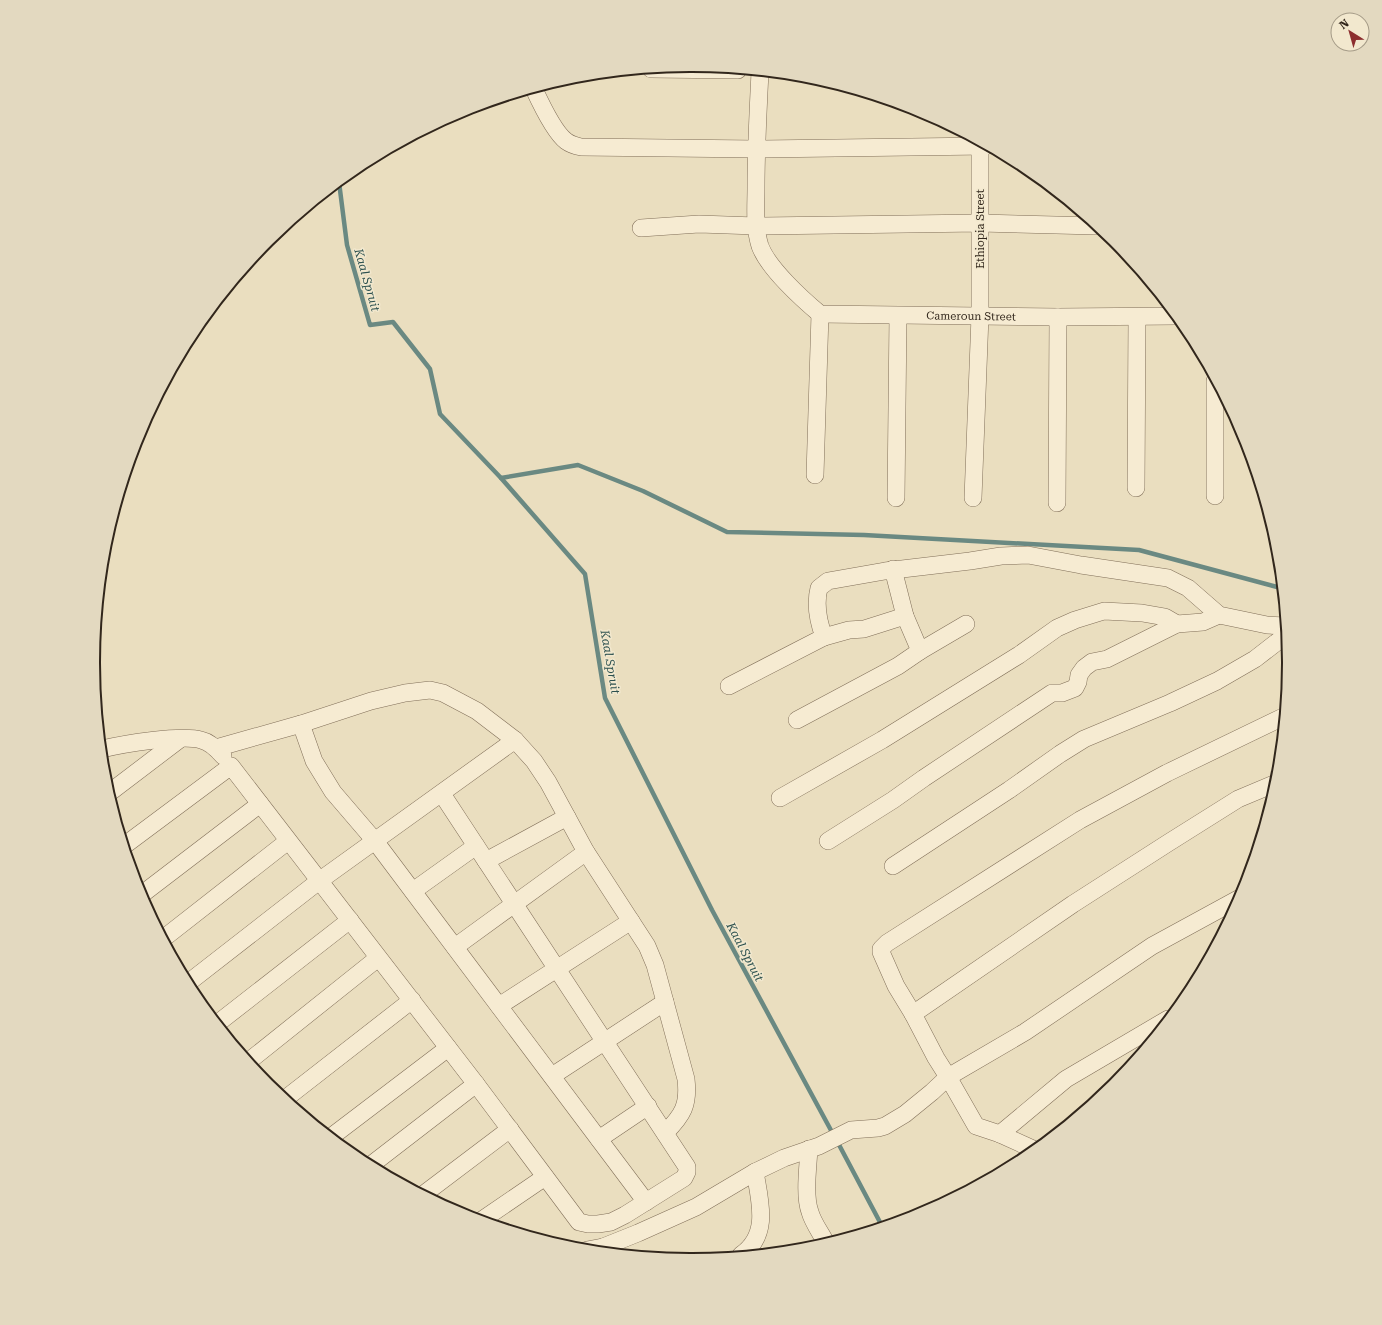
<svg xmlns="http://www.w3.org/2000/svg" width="1382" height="1325" font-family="'Roboto Serif',serif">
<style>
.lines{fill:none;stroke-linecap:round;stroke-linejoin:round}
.stream{stroke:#6a8982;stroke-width:4.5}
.minor-casing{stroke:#816f59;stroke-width:18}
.minor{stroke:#f6ebd2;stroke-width:17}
.labels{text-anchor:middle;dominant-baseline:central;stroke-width:3;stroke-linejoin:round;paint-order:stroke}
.street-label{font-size:11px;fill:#32271c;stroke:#f2e8ce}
.water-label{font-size:12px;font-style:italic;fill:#2d514f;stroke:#f2e8ce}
.rim{fill:none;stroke:#32271c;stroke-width:2}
</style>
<rect width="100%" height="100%" fill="#eadebf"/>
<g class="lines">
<g class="stream">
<path d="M 339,182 L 347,245 L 370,325 L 393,322 L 430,369 L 440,414 L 501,478 L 585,574 L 605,698 L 712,910 L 833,1134"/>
<path d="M 501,478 L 578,465 L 643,491 L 727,532 L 864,535 L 1139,550 L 1281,588"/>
<path d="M 837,1141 L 882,1226"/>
</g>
<g class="minor-casing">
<g id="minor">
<path d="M 651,69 L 738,70"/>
<path id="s1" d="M 760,72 C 758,111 756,149 756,188 C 756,207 754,227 760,246 C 768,268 802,299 820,314 L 1058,317 L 1176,316"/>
<path d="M 534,89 C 540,102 554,132 566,141 C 570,144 576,146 581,147 L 756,149 L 985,146"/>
<path d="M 641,228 L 699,224 L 756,226 L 980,223 L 1096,226"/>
<path d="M 1215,381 L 1215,496"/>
<path d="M 815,475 L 820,314"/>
<path d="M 1136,488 L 1137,317"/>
<path d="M 896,498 L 898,316"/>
<path d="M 973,498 L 980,316 L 980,143"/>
<path d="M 1057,503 L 1058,317"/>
<path d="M 824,637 L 849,630 L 864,629 L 905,616 L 893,569"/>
<path d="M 920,651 L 966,624"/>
<path d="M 729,686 L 824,637 C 818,621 815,604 819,588 L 828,581 L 885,571 L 970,561 L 1001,556 L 1028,555 L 1081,565 L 1168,578 L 1188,588 L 1219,615 L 1267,625 L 1285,626"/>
<path d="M 797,720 L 898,666 L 920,651 L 905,616"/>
<path d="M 301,724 L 314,761 L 333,792 L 375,841 L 646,1202"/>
<path d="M 216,748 L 301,724 L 371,701 L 405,693 L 430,690 L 443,693 L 477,711 L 515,740 L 534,761 L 548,782 L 586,852 L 647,946 L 655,965 L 686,1079 C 689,1105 683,1115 665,1133"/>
<path d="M 102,749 C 123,744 182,734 201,740 C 210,742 217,749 223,756"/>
<path d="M 109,793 L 180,739"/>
<path d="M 780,798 L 882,740 L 1019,655 L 1057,628 L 1075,620 L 1104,611 L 1142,613 L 1165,617 L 1177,624"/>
<path d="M 828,841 L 893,800 L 924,778 L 1052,693 L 1062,693 L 1075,688 L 1078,682 L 1079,675 L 1084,668 L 1092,662 L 1107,659 L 1177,624 L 1203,622 L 1219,615"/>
<path d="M 125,845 L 231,766 L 476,1084 L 579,1222 L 588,1224 L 598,1224 L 611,1222 L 625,1215 L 684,1178 L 687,1172 L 687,1167 L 442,794"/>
<path d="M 486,861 L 567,817"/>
<path d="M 893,866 L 1009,790 L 1060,754 L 1084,739 L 1170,703 L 1217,681 L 1255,659 L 1286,635"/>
<path d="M 413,891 L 476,846"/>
<path d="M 141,895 L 260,804"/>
<path d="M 1240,898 L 1152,946 L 1025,1032 L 948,1077 L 936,1058 L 913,1014 L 896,986 L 881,952 L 881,949 L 887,943 L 1080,820 L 1167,773 L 1283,717"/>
<path d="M 164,938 L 288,841"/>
<path d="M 455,947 L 586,852"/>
<path d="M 188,983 L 319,881 L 515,740"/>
<path d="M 499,1006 L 631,921"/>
<path d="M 913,1014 L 1073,904 L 1168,843 L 1238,799 L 1276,783"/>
<path d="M 218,1023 L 350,920"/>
<path d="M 249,1061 L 378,958"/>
<path d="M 552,1076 L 665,1002"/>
<path d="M 285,1099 L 412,1000"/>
<path d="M 1000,1134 L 1066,1079 L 1168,1019"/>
<path d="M 331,1137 L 448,1048"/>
<path d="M 599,1139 L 648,1106"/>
<path d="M 809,1149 C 808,1167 804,1196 810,1212 C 813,1223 821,1233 826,1243"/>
<path d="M 371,1165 L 476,1084"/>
<path d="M 424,1194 L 510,1129"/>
<path d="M 482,1220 L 545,1177"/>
<path d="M 603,1247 L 638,1233 L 696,1207 L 755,1172 L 784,1158 L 819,1146 L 851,1130 L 878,1128 L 885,1126 L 905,1114 L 932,1092 L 948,1077 L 976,1126 L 1000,1134 L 1035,1150"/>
<path d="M 587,1250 L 603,1247 L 604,1251"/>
<path d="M 741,1255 C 770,1235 760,1202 755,1172"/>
</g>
</g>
<use href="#minor" class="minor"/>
</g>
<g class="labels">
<g class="street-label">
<text transform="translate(980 229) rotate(-90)">Ethiopia Street</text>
<text stroke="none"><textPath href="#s1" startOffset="417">Cameroun Street</textPath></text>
</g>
<g class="water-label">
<text transform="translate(367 280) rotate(74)">Kaal Spruit</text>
<text transform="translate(610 662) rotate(80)">Kaal Spruit</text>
<text transform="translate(745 952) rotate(62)">Kaal Spruit</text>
</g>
</g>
<path d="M0 0H1382V1325H0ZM690 72H692A590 590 0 0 1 1282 662V663A590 590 0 0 1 692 1253H690A590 590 0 0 1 100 663V662A590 590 0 0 1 690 72Z" fill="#e3d9c0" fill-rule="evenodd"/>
<path class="rim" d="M690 72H692A590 590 0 0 1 1282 662V663A590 590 0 0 1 692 1253H690A590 590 0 0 1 100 663V662A590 590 0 0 1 690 72Z"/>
<g transform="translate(1350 32) rotate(323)"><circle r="19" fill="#f2e8ce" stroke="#a59b87"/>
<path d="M0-3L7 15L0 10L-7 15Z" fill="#8c2e2e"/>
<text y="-6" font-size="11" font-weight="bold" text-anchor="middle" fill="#32271c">N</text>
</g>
</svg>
